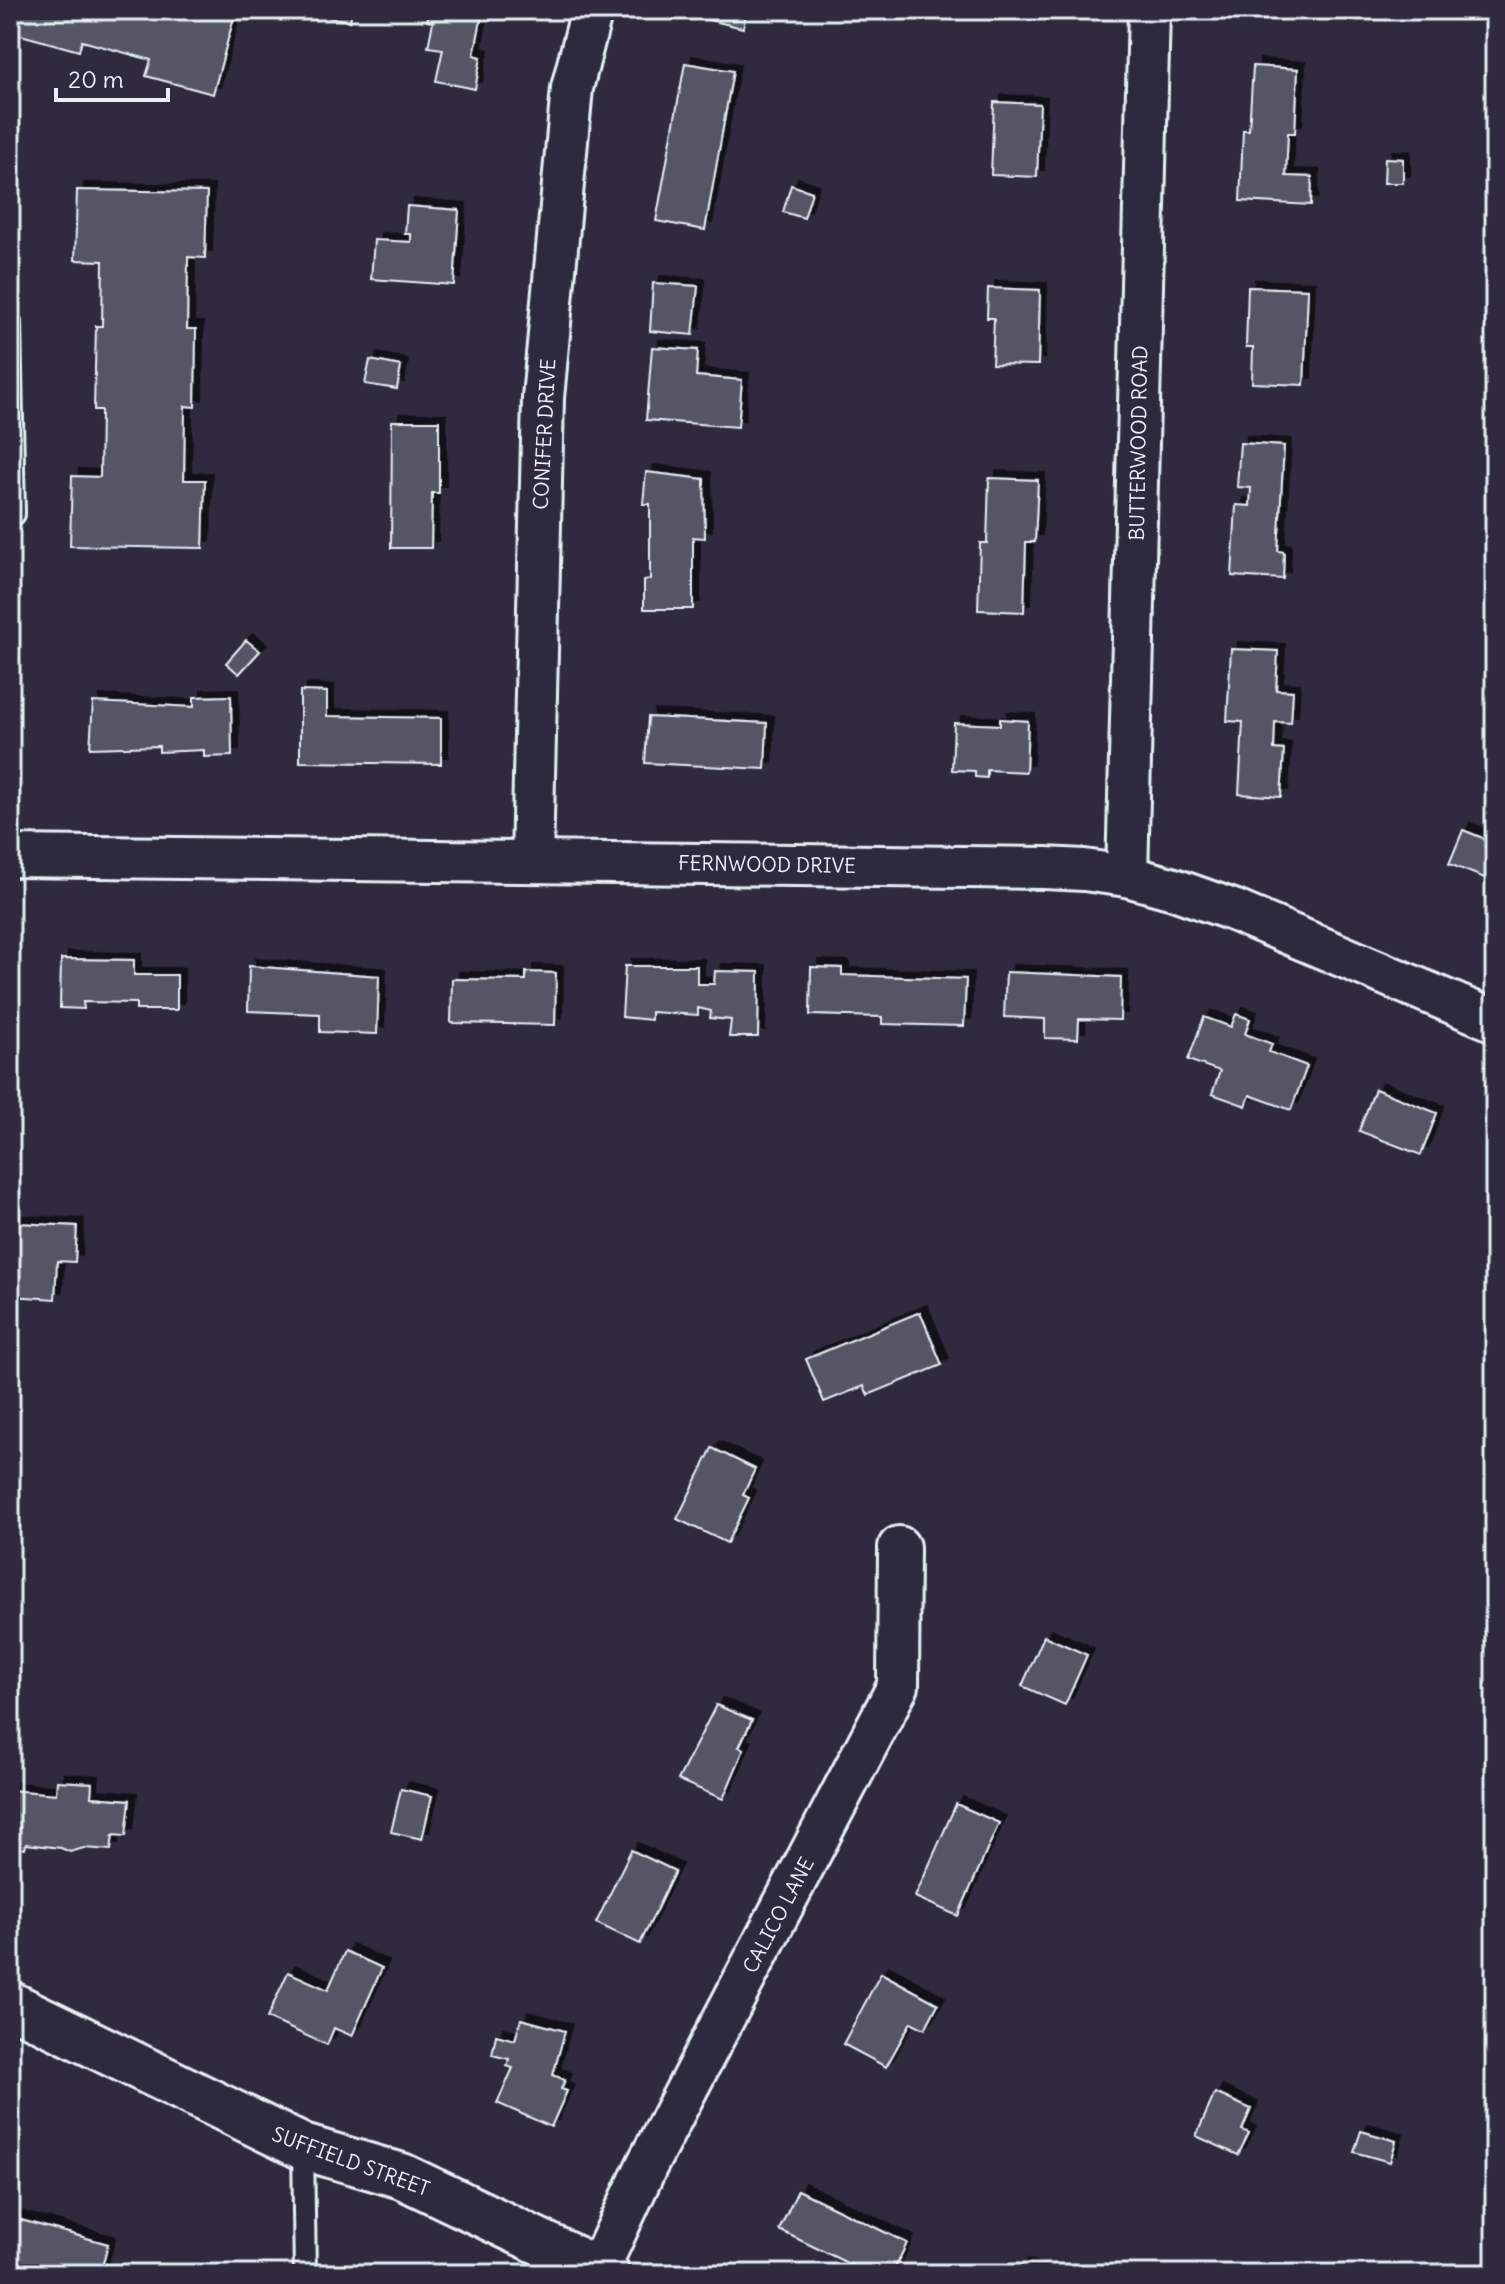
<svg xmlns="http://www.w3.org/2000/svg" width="1505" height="2284" font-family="Delius,sans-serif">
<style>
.building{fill:#575565;stroke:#e8f1f8;stroke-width:2;filter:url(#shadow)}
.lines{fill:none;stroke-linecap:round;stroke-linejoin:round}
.service-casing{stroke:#e8f1f8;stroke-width:26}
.minor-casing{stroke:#e8f1f8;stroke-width:46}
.secondary-casing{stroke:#e8f1f8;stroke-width:50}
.service{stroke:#2f2a3d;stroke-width:20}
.minor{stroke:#2f2a3d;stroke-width:40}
.secondary{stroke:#2f2a3d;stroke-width:44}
.labels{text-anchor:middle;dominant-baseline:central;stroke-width:6;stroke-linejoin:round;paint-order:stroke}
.street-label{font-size:20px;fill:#e8f1f8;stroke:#2f2a3d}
</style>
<defs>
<filter id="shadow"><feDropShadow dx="7" dy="-7" stdDeviation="0" flood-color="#0009"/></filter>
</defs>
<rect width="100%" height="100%" fill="#2f2a3d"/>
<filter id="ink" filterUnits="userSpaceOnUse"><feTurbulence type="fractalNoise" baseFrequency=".0125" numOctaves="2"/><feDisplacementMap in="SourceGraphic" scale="16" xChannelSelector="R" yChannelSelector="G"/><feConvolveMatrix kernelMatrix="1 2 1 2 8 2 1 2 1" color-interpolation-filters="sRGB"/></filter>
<g filter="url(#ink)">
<g class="building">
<path d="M 10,10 L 236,10 L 213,94 L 146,76 L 151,60 L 82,41 L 79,51 L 10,32 Z"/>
<path d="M 325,10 L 352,10 L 350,21 L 326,17 L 327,10 Z"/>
<path d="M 430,10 L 483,10 L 474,55 L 481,57 L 475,89 L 436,81 L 443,49 L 428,47 L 433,22 L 427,21 Z"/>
<path d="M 697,10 L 747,10 L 743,28 L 696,17 Z"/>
<path d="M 1244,10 L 1295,10 L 1295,17 L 1244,14 Z"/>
<path d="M 685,63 L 733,71 L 705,230 L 656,221 Z"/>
<path d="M 1253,66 L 1298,69 L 1295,133 L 1288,133 L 1286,176 L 1312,177 L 1311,205 L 1240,201 L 1243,130 L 1249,130 Z"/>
<path d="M 994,102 L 1040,104 L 1037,177 L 991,175 Z"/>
<path d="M 1385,158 L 1403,159 L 1403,183 L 1384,183 Z"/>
<path d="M 791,185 L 812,192 L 804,218 L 783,212 Z"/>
<path d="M 77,190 L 207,192 L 205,258 L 188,257 L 187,329 L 196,329 L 195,407 L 185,406 L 184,480 L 205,480 L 203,548 L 70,546 L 72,476 L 100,477 L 101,410 L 94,410 L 96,326 L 102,326 L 103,261 L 75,260 Z"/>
<path d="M 407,206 L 459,210 L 454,285 L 371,279 L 374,240 L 411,242 L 411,234 L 405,234 Z"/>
<path d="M 653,283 L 698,286 L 693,335 L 650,331 Z"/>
<path d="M 1248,287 L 1308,289 L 1304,385 L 1252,383 L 1253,347 L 1246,347 Z"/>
<path d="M 988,288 L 1040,290 L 1038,365 L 992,364 L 994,318 L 987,318 Z"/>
<path d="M 652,347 L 698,350 L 696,376 L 742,380 L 738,427 L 646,420 Z"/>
<path d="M 370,360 L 401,366 L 397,389 L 365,384 Z"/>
<path d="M 392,421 L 439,421 L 439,493 L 432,493 L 431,548 L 391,548 Z"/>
<path d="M 1240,443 L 1284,446 L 1278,551 L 1284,552 L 1283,579 L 1232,576 L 1236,505 L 1250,506 L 1251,488 L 1237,487 Z"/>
<path d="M 646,472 L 704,479 L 705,538 L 693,537 L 693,609 L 644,609 L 644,580 L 650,579 L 650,504 L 643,504 Z"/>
<path d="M 989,478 L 1038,480 L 1035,542 L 1026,542 L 1024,612 L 978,610 L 980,543 L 987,543 Z"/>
<path d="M 246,640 L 260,651 L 239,674 L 226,663 Z"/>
<path d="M 1231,649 L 1278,651 L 1276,690 L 1293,691 L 1291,723 L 1275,722 L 1274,749 L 1284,750 L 1281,797 L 1239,794 L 1243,722 L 1227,721 Z"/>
<path d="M 300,691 L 327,692 L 327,716 L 441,718 L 441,764 L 300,762 Z"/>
<path d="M 231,696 L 232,756 L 204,757 L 204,750 L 159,752 L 159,746 L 90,748 L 93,702 L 194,707 L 194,697 Z"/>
<path d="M 648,717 L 767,723 L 765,769 L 645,763 Z"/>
<path d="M 1000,719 L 1028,721 L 1026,772 L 987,770 L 987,778 L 975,777 L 975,771 L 952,770 L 954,723 L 1000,725 Z"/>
<path d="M 1463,830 L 1495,843 L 1495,892 L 1487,889 L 1490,880 L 1449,864 Z"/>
<path d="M 61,959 L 134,960 L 134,975 L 177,975 L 177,1010 L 136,1010 L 136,1003 L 83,1002 L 84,1009 L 60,1008 Z"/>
<path d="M 249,966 L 379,976 L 377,1034 L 320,1032 L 320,1014 L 248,1011 Z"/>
<path d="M 625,966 L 697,966 L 697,984 L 714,984 L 715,971 L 759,972 L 758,1037 L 729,1037 L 731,1020 L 710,1018 L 711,1011 L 698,1008 L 698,1015 L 651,1012 L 651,1020 L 622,1017 Z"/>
<path d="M 811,967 L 842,968 L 842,975 L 966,979 L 964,1026 L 882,1024 L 882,1017 L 810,1015 Z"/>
<path d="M 526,972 L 556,973 L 555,1025 L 451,1023 L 452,979 L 526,980 Z"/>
<path d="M 1006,972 L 1121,977 L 1120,1020 L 1079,1019 L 1078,1039 L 1045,1038 L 1045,1019 L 1004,1017 Z"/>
<path d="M 1236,1014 L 1250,1019 L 1245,1034 L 1272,1044 L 1269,1052 L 1307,1066 L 1291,1110 L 1250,1095 L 1246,1106 L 1212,1094 L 1220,1071 L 1188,1060 L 1204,1017 L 1231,1027 Z"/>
<path d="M 1375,1089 L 1437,1113 L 1421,1155 L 1359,1131 Z"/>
<path d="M 16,1223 L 77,1226 L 75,1262 L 57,1261 L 55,1299 L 12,1296 Z"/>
<path d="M 920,1312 L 942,1365 L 868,1395 L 864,1386 L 824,1402 L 806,1359 Z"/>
<path d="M 712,1448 L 755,1469 L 743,1495 L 749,1498 L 727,1543 L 677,1519 Z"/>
<path d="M 1044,1636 L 1087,1655 L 1065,1705 L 1022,1686 Z"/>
<path d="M 716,1705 L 752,1720 L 739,1747 L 744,1749 L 723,1799 L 678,1780 Z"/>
<path d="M 57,1781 L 92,1783 L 91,1797 L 130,1800 L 126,1836 L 113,1835 L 111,1850 L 84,1848 L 70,1852 L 61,1848 L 26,1844 L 25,1849 L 10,1847 L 10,1790 L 56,1794 Z"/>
<path d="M 401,1789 L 432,1796 L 422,1839 L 391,1832 Z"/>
<path d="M 956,1804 L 999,1823 L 958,1916 L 915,1897 Z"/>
<path d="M 631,1850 L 675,1871 L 640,1944 L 596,1923 Z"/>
<path d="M 345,1951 L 382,1968 L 352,2036 L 334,2028 L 327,2045 L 267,2018 L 288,1972 L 328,1990 Z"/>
<path d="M 881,1973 L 938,2004 L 925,2029 L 911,2022 L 886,2067 L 843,2044 Z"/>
<path d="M 521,2019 L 565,2031 L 553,2075 L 565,2080 L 561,2089 L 567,2091 L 551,2127 L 497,2103 L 513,2068 L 507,2066 L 509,2059 L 492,2055 L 496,2035 L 515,2040 Z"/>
<path d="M 1215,2093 L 1251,2109 L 1242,2130 L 1249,2133 L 1238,2155 L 1196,2136 Z"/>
<path d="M 1361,2131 L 1396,2141 L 1390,2162 L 1354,2152 Z"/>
<path d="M 798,2190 L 907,2243 L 892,2274 L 870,2274 L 779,2230 Z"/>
<path d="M 10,2217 L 108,2244 L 100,2274 L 10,2274 Z"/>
<path d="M 1021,2266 L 1041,2274 L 1019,2274 Z"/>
</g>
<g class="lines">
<g class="service-casing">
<g id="service">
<path d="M 10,323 L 14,514"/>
<path d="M 303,2147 L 305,2274"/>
</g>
</g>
<g class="minor-casing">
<g id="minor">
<path d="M 10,856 L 1045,868 L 1084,870 L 1127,876 L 1174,889 L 1233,910 L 1495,1021"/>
<path d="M 532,862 L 543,398 L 572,88 L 592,10"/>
<path d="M 1127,876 L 1149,10"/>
<path d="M 598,2270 L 647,2165 L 898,1686 L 899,1547"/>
</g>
</g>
<g class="secondary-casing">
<path id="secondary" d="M 10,2004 L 303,2147 L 402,2176 L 607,2274"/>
</g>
<use href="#service" class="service"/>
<use href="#minor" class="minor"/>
<use href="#secondary" class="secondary"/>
</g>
</g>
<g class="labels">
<g class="street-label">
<text transform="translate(544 434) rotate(-87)">CONIFER DRIVE</text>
<text transform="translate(1138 443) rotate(-89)">BUTTERWOOD ROAD</text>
<text transform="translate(767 864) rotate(1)">FERNWOOD DRIVE</text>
<text transform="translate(778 1915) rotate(-62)">CALICO LANE</text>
<text transform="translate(351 2161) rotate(20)">SUFFIELD STREET</text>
</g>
</g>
<rect width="1505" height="2284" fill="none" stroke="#2f2a3d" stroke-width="40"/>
<rect x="20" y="20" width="1465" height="2244" fill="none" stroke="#e8f1f8" stroke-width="3" filter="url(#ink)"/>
<path d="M56 88v12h112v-12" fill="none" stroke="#e8f1f8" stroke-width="4"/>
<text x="68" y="88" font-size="24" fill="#e8f1f8" stroke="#2f2a3d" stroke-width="6" paint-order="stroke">20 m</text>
</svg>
